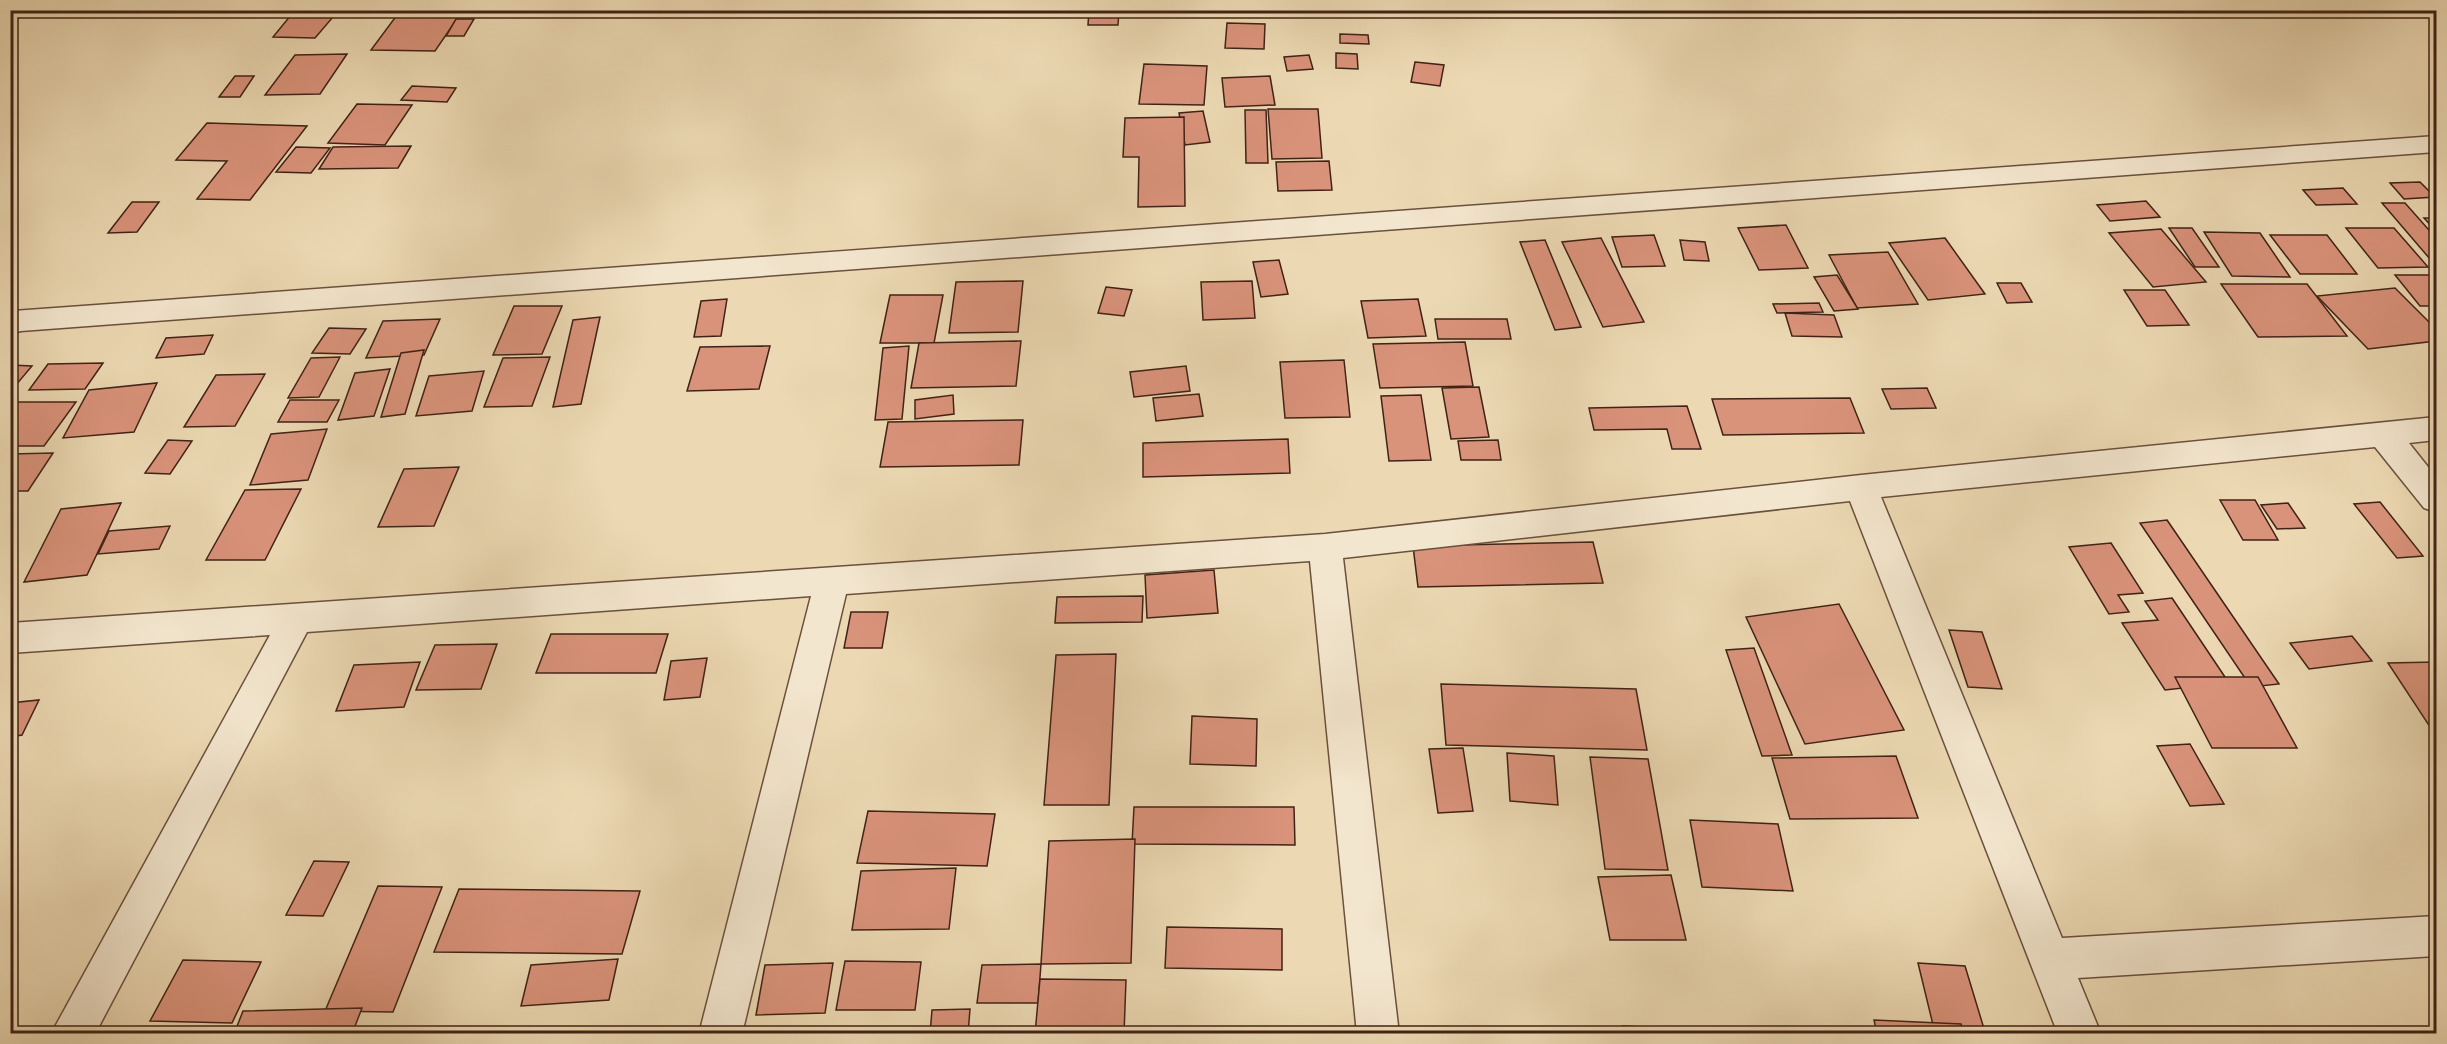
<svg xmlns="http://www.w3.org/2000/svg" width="2447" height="1044" font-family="'Gentium Book Plus',serif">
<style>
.building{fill:#da937b;stroke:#402216;stroke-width:1.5}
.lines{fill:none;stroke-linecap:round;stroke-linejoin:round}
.minor-casing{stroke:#6b503d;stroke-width:3}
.minor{fill:#f3e6ce;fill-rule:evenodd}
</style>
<rect width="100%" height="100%" fill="#ecd9b3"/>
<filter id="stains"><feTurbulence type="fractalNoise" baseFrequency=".00333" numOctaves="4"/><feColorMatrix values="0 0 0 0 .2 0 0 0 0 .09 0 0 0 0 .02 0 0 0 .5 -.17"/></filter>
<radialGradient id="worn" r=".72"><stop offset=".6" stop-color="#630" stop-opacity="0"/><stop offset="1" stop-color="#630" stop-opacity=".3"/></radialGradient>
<g class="building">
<path d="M 90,10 L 121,10 L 119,13 L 87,14 Z"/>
<path d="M 1089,10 L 1119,10 L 1118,25 L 1088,25 Z"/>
<path d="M 1257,10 L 1293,10 L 1294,14 L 1258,15 Z"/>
<path d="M 291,15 L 333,17 L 315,38 L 273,37 Z"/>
<path d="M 397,15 L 459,16 L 435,51 L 371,50 Z"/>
<path d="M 456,19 L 474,19 L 464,36 L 446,36 Z"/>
<path d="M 1227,23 L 1265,24 L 1264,49 L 1225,48 Z"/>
<path d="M 1340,34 L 1368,35 L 1369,44 L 1340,43 Z"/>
<path d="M 1336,53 L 1357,54 L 1358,69 L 1336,68 Z"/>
<path d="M 347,54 L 320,94 L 265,95 L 295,55 Z"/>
<path d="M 1309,55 L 1313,69 L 1287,71 L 1284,57 Z"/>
<path d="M 1415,62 L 1444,65 L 1440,86 L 1411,82 Z"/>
<path d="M 1144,64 L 1207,66 L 1204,105 L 1139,104 Z"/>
<path d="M 235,76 L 254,76 L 240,97 L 219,97 Z"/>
<path d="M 1270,76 L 1275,105 L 1225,107 L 1222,78 Z"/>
<path d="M 412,86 L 456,88 L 447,102 L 401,100 Z"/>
<path d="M 357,104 L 412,105 L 385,145 L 328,143 Z"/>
<path d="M 1268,109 L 1318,109 L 1322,158 L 1272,159 Z"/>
<path d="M 1245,110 L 1266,110 L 1268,163 L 1246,163 Z"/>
<path d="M 1203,111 L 1210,142 L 1185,145 L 1179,113 Z"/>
<path d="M 1184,117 L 1185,206 L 1138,207 L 1139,157 L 1123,157 L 1125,118 Z"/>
<path d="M 207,123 L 307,126 L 250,200 L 197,199 L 227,161 L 176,160 Z"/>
<path d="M 411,146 L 398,168 L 319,169 L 333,147 Z"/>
<path d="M 296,147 L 330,148 L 311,173 L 276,172 Z"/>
<path d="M 1329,161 L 1332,190 L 1278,191 L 1276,162 Z"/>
<path d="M 2420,182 L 2435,197 L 2404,199 L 2390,183 Z"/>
<path d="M 2343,188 L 2357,204 L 2316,205 L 2303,190 Z"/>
<path d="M 2146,201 L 2160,217 L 2110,221 L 2097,205 Z"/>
<path d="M 132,202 L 159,202 L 137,232 L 108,233 Z"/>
<path d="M 2382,203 L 2405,203 L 2436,238 L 2436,266 Z"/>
<path d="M 2424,218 L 2436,218 L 2436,231 Z"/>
<path d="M 1786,225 L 1808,268 L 1759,270 L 1738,228 Z"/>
<path d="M 2169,228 L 2192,228 L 2219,267 L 2195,267 Z"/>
<path d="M 2346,228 L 2394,228 L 2428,267 L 2378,268 Z"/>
<path d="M 2161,229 L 2206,282 L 2153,287 L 2109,233 Z"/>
<path d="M 2204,232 L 2260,233 L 2290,277 L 2232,276 Z"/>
<path d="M 1654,235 L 1665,266 L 1622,267 L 1612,237 Z"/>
<path d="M 2270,235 L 2327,235 L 2357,274 L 2300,274 Z"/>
<path d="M 1601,238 L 1644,322 L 1603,327 L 1562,242 Z"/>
<path d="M 1945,238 L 1985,294 L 1928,300 L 1889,243 Z"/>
<path d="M 1545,240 L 1581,327 L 1555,330 L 1520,242 Z"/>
<path d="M 1680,240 L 1705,242 L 1709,261 L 1684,260 Z"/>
<path d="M 1888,252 L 1918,304 L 1857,308 L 1829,255 Z"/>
<path d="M 1279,260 L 1288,294 L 1261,297 L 1253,262 Z"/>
<path d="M 1837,275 L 1858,309 L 1834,311 L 1814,277 Z"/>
<path d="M 2395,275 L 2436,275 L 2436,306 L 2420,306 Z"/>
<path d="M 1023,281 L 1018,332 L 949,333 L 956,282 Z"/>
<path d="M 1252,281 L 1255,318 L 1203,320 L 1201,282 Z"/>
<path d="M 1997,283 L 2021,283 L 2032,302 L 2007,303 Z"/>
<path d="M 2221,284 L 2307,284 L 2347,336 L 2258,337 Z"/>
<path d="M 1106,287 L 1132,290 L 1124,316 L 1098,313 Z"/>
<path d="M 2395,288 L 2436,329 L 2436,341 L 2368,349 L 2317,296 Z"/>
<path d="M 2124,290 L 2165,290 L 2189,325 L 2147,326 Z"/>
<path d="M 890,295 L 943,295 L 934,343 L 880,343 Z"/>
<path d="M 727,299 L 721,336 L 694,337 L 701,301 Z"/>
<path d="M 1418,299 L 1426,336 L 1368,338 L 1361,301 Z"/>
<path d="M 1819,303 L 1823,312 L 1777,313 L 1773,304 Z"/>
<path d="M 514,306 L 562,306 L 542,354 L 493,355 Z"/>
<path d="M 1785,313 L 1834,315 L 1842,337 L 1792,336 Z"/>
<path d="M 600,317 L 581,404 L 553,407 L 573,320 Z"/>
<path d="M 440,319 L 424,355 L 366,358 L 383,321 Z"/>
<path d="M 1435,319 L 1507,319 L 1511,339 L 1438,339 Z"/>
<path d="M 329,328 L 366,329 L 350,354 L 312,353 Z"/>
<path d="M 213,335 L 204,354 L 156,358 L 166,338 Z"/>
<path d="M 1021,341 L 1016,386 L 911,388 L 919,343 Z"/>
<path d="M 1465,342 L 1473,386 L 1380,388 L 1373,344 Z"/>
<path d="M 770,346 L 759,389 L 687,391 L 700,347 Z"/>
<path d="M 909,346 L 902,419 L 875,420 L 883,348 Z"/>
<path d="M 424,350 L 405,414 L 381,417 L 401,353 Z"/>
<path d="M 340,357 L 319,397 L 288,398 L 311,358 Z"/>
<path d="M 550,357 L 532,406 L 484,407 L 503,358 Z"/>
<path d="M 1344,360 L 1350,417 L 1285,418 L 1280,362 Z"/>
<path d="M 103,363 L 85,389 L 29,390 L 48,364 Z"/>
<path d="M 10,365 L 32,366 L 10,392 Z"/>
<path d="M 1186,366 L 1190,391 L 1134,397 L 1130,372 Z"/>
<path d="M 390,369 L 374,416 L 338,420 L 355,373 Z"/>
<path d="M 484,371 L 472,411 L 416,416 L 429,376 Z"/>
<path d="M 265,374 L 235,426 L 184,427 L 216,375 Z"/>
<path d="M 157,383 L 134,432 L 63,438 L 89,390 Z"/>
<path d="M 1479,387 L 1489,437 L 1451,439 L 1442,388 Z"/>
<path d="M 1927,388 L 1936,408 L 1891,409 L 1882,389 Z"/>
<path d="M 1199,394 L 1203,416 L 1156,421 L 1153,398 Z"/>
<path d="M 953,395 L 954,414 L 915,419 L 915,400 Z"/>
<path d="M 1421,395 L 1431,460 L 1389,461 L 1381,396 Z"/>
<path d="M 1850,398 L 1864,433 L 1723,435 L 1712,399 Z"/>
<path d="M 290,400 L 339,400 L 327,422 L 278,422 Z"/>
<path d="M 16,402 L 76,402 L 44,446 L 10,446 L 10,411 Z"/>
<path d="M 1687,406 L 1701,449 L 1672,449 L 1667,429 L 1594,430 L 1589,408 Z"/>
<path d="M 1023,420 L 1019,465 L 880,467 L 888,422 Z"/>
<path d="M 327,429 L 308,480 L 250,485 L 271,434 Z"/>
<path d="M 1288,439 L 1290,473 L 1143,477 L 1143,443 Z"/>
<path d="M 168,440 L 192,441 L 170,474 L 145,473 Z"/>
<path d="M 1498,440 L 1501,460 L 1461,460 L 1458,441 Z"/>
<path d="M 53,453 L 28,491 L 10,491 L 10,454 Z"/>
<path d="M 459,467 L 434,526 L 378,527 L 404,469 Z"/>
<path d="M 301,489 L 265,560 L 206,560 L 245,490 Z"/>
<path d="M 2220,500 L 2255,500 L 2278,540 L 2243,540 Z"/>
<path d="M 2380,502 L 2423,556 L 2397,558 L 2354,504 Z"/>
<path d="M 121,503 L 87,575 L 24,582 L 61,509 Z"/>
<path d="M 2288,503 L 2305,528 L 2277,529 L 2261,505 Z"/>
<path d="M 2167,520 L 2279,684 L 2251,687 L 2140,523 Z"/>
<path d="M 170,526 L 159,549 L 98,554 L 109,531 Z"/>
<path d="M 1593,542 L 1603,583 L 1418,587 L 1413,546 Z"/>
<path d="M 2111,543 L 2143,593 L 2118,595 L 2129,612 L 2109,614 L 2069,547 Z"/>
<path d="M 1214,570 L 1218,613 L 1147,618 L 1145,575 Z"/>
<path d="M 1143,596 L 1142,622 L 1055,623 L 1057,597 Z"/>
<path d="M 2172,598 L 2229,683 L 2165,690 L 2122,623 L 2158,620 L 2145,601 Z"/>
<path d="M 1839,604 L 1904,730 L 1805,744 L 1746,617 Z"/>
<path d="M 851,612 L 888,612 L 882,648 L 844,648 Z"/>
<path d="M 1949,630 L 1982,632 L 2002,689 L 1968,687 Z"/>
<path d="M 551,634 L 668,634 L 656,673 L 536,673 Z"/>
<path d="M 2352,636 L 2372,661 L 2309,669 L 2290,643 Z"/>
<path d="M 497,644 L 481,689 L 416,690 L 435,645 Z"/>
<path d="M 1754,648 L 1792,755 L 1762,756 L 1726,650 Z"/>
<path d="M 1116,654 L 1109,805 L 1044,805 L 1056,655 Z"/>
<path d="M 707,658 L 700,697 L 664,700 L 671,661 Z"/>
<path d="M 420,662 L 404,707 L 336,711 L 354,665 Z"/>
<path d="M 2436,662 L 2436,736 L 2388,663 Z"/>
<path d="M 2175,677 L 2258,677 L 2297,748 L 2212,748 Z"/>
<path d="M 1441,684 L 1636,689 L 1647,750 L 1446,745 Z"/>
<path d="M 39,700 L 22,735 L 10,737 L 10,703 Z"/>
<path d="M 1192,716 L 1257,719 L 1256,766 L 1190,764 Z"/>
<path d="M 2190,744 L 2224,804 L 2190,806 L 2157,746 Z"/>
<path d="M 1463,748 L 1473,811 L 1438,813 L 1429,749 Z"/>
<path d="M 1507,753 L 1554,756 L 1558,805 L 1510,801 Z"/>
<path d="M 1896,756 L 1918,818 L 1790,819 L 1772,758 Z"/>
<path d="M 1590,757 L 1648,759 L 1668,870 L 1605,869 Z"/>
<path d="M 1134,807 L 1294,807 L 1295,845 L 1132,844 Z"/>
<path d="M 868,811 L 995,814 L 987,866 L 857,863 Z"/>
<path d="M 1690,820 L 1778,824 L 1793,891 L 1702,887 Z"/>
<path d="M 1135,839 L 1131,963 L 1041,964 L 1049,841 Z"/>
<path d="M 314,861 L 349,862 L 323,916 L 286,915 Z"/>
<path d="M 956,868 L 949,929 L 852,930 L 861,871 Z"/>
<path d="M 1671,875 L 1686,940 L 1610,940 L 1598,877 Z"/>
<path d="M 378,886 L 442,887 L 393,1012 L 325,1011 Z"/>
<path d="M 459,889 L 640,891 L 622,954 L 434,952 Z"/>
<path d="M 1167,927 L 1282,929 L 1282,970 L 1165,968 Z"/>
<path d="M 618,959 L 609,1000 L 521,1006 L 531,965 Z"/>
<path d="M 183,960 L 261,962 L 232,1023 L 150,1021 Z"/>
<path d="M 845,961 L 921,962 L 915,1010 L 836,1010 Z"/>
<path d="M 833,963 L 825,1013 L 756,1015 L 765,965 Z"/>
<path d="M 1918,963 L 1965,966 L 1985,1032 L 1934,1029 Z"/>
<path d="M 1041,964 L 1038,1003 L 977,1003 L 982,965 Z"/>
<path d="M 1040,979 L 1126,980 L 1124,1034 L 1035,1034 Z"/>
<path d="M 362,1008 L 352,1034 L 234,1034 L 243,1011 Z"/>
<path d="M 970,1009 L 968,1034 L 930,1034 L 932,1010 Z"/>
<path d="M 1874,1020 L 1961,1024 L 1964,1034 L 1877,1034 Z"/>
<path d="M 1623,1026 L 1703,1030 L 1704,1034 L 1624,1034 Z"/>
</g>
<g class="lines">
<g class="minor-casing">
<g id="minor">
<path d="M 2436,136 L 2436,152 L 21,331 L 10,334 L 10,312 L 13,311 Z"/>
<path d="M 2436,417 L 2436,440 L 2409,443 L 2436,477 L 2436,512 L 2424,508 L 2375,447 L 1881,497 L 2062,938 L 2436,916 L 2436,956 L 2078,978 L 2101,1034 L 2058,1034 L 1850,501 L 1343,558 L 1399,1034 L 1357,1034 L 1310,561 L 846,594 L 742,1034 L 699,1034 L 811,596 L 307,632 L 95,1034 L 51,1034 L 270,635 L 10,653 L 10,623 L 1325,534 L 1861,475 Z"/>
</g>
</g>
<use href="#minor" class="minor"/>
</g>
<rect width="2447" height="1044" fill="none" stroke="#ecd9b3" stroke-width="36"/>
<rect x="12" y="12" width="2423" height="1020" fill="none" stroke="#402216" stroke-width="3"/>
<rect x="18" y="18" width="2411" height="1008" fill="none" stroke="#402216" stroke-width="1.5"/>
<rect width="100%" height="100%" filter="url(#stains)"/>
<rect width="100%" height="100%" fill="url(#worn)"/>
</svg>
